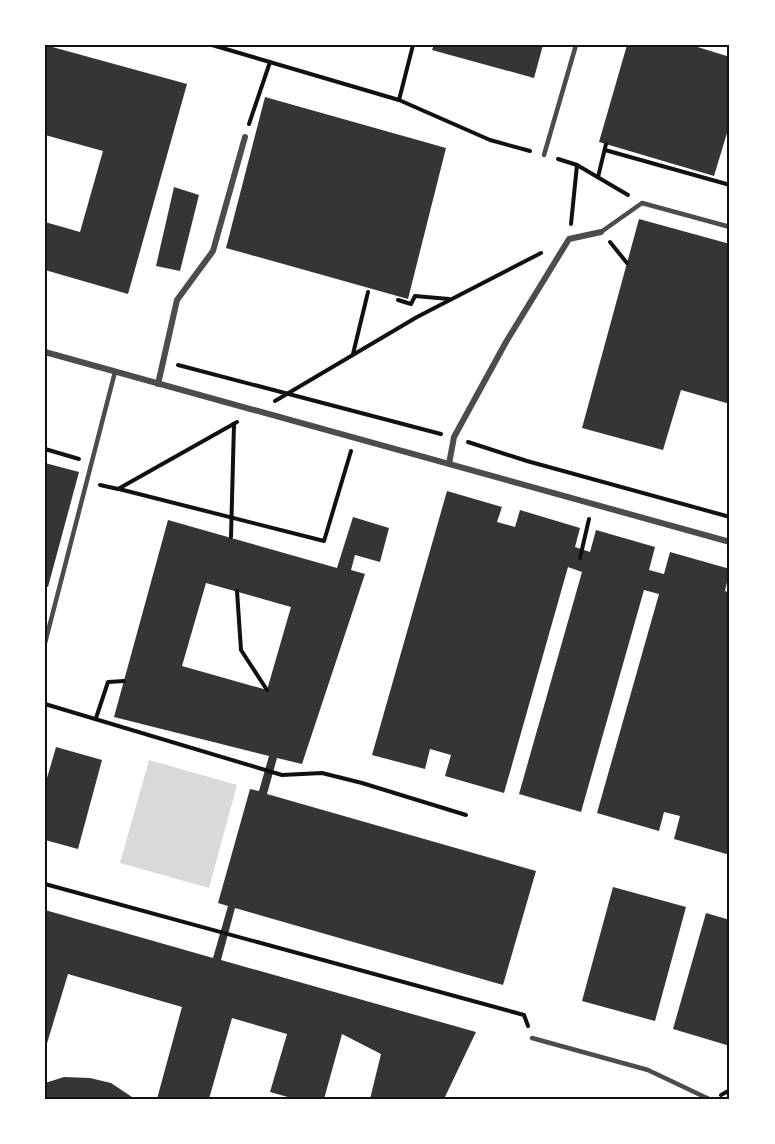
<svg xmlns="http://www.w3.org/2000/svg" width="775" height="1144" font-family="'PT Sans Narrow',sans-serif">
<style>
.water{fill:#d9d9d9}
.building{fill:#353535;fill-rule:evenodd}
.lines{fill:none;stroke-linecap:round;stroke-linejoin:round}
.path{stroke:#111;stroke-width:4}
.service{stroke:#4c4c4c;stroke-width:4.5}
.minor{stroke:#4c4c4c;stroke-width:6}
.neatline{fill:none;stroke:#111;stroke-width:2}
</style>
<rect width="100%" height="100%" fill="#fff"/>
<path class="water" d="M 149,760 L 237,785 L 209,888 L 120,863 Z"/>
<g class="building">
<path d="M 45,45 L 187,84 L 128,294 L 45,270 L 45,222 L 80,232 L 103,151 L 45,135 Z"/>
<path d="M 434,45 L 543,45 L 534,78 L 432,50 Z"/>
<path d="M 627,45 L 691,45 L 730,57 L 730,123 L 714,176 L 599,142 Z"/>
<path d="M 265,97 L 446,148 L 408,299 L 226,248 Z"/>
<path d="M 174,187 L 199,195 L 180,271 L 156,266 Z"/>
<path d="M 639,219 L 730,244 L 730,404 L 681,390 L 663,450 L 582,428 Z"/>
<path d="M 45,463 L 79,472 L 48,587 L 45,586 Z"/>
<path d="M 447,491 L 502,507 L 497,522 L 515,527 L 520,510 L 580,528 L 575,547 L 590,552 L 596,530 L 655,547 L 649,570 L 664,574 L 670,552 L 730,569 L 725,591 L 730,593 L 730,855 L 674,839 L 680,816 L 664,812 L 659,831 L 597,813 L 659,594 L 644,590 L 581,812 L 519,794 L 582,572 L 568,567 L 504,793 L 445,776 L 451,755 L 430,749 L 425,769 L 372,755 Z"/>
<path d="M 353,517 L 389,528 L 380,562 L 355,555 L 351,570 L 365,574 L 302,764 L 277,758 L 267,794 L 536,871 L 503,985 L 235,908 L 221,960 L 476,1032 L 444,1099 L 370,1099 L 381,1054 L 342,1034 L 324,1099 L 295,1099 L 270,1092 L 287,1034 L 232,1018 L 209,1099 L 157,1099 L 182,1007 L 68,974 L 45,1050 L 45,910 L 213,958 L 228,906 L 218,903 L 250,789 L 259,791 L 269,756 L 114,717 L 168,520 L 337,568 ZM 206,583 L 291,607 L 267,690 L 182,666 Z"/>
<path d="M 56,747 L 102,760 L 78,849 L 45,840 L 45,785 Z"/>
<path d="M 613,887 L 686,907 L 655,1021 L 582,1001 Z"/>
<path d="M 706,913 L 730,920 L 730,1046 L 673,1029 Z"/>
<path d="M 64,1077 L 90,1078 L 111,1083 L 135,1099 L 45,1099 L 45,1083 Z"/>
</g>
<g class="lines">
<g class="path">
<path d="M 212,45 L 399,100 L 490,140 L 530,151"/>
<path d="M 399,100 L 413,45"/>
<path d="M 249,124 L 270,62"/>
<path d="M 605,150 L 730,185"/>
<path d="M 558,159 L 577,165 L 628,195"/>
<path d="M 598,177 L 606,144"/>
<path d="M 571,224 L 577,165"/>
<path d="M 610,242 L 627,263"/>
<path d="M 398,300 L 411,304 L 415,296 L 449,299"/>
<path d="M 353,354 L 368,292"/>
<path d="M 178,365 L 441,434"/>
<path d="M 275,401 L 417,317 L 541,253"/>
<path d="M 468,442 L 527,461 L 730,517"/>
<path d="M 45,449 L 79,459"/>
<path d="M 100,485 L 118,489 L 237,422"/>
<path d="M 119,489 L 324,541 L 351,451"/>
<path d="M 231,537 L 234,424"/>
<path d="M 580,558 L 589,519"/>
<path d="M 237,591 L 241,650 L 267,690"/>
<path d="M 45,704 L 282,775 L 322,773 L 362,783 L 466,815"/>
<path d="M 96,718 L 108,682 L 124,681"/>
<path d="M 45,884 L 524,1015 L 528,1026"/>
<path d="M 721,1095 L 730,1090"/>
</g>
<g class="service">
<path d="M 544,155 L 576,45"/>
<path d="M 601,232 L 642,203 L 730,227"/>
<path d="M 45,643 L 115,372"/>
<path d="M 532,1038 L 648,1070 L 709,1099"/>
</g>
<g class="minor">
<path d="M 45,352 L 730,542"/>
<path d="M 158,384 L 177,300 L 213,251 L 245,137"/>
<path d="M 449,464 L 454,437 L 506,342 L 569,239 L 601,232"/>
</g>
</g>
<rect width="775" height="1144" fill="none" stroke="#ffffff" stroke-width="93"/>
<rect x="46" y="46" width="682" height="1052" class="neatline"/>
</svg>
